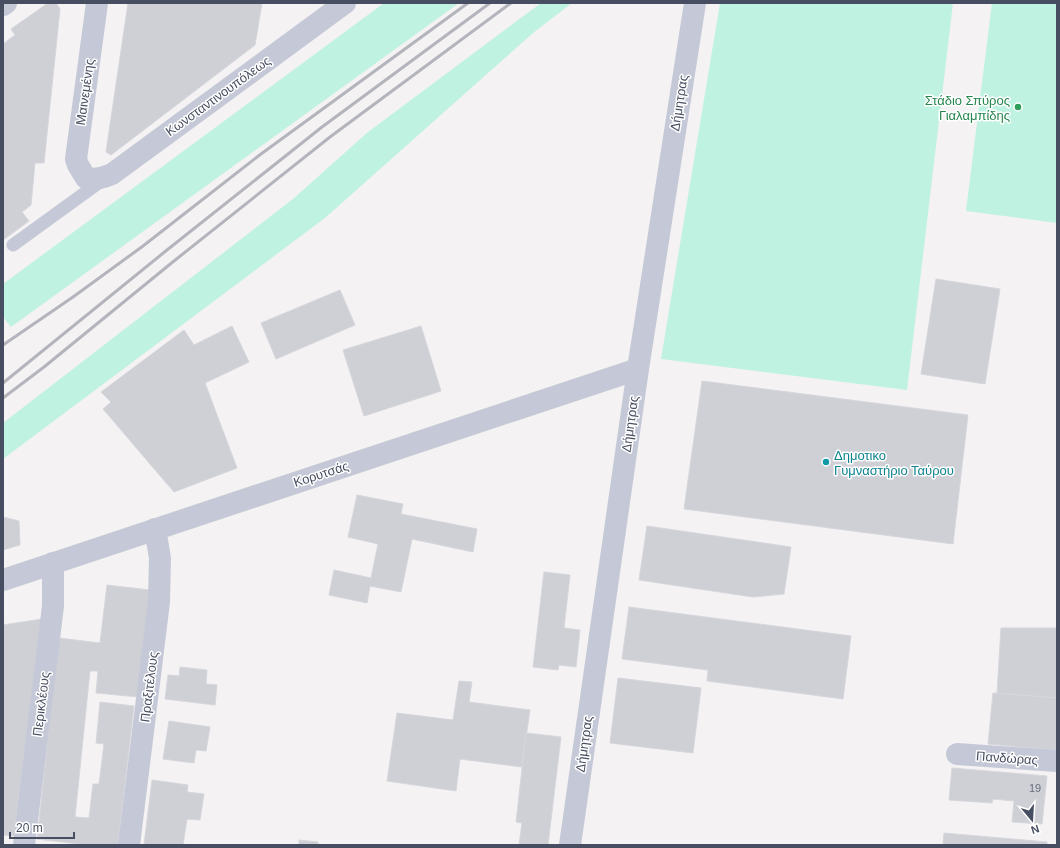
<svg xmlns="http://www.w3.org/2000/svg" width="1060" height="848" font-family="Arial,sans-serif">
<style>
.green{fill:#c0f2e2}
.building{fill:#ced0d6;stroke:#d6d6dd}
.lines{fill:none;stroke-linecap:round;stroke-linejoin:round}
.service{stroke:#c5c9d7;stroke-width:13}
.minor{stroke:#c5c9d7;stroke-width:22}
.tertiary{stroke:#c5c9d7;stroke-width:22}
.rail{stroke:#b4b4bc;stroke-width:3}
.leisure-dot{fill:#2e9e5b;stroke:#fff;stroke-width:1.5}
.culture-dot{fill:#0f9aa8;stroke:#fff;stroke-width:1.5}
.labels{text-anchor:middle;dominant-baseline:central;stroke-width:3;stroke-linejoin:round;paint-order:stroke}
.number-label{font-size:11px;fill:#6a6e7e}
.street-label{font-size:13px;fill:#484e61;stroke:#fff}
.leisure-label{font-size:13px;fill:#27864d;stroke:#fff;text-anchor:end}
.culture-label{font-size:13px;fill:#0d838f;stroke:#fff;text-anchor:start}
</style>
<rect width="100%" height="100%" fill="#f4f2f2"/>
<g class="green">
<path d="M 384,3 L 459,3 L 11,327 L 3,317 L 3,284 Z"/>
<path d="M 541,3 L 572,3 L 533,33 L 325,218 L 3,459 L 3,423 L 293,199 L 368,132 Z"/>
<path d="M 720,3 L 953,3 L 907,390 L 661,359 Z"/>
<path d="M 992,3 L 1057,3 L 1057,223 L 966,211 Z"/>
</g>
<g class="building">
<path d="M 48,3 L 56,3 L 60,9 L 44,163 L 35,163 L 31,205 L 22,212 L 29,221 L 3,240 L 3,44 L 15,35 L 11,29 Z"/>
<path d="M 128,3 L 262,3 L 255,45 L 111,155 L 106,152 Z"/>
<path d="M 936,279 L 1000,289 L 985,384 L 921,374 Z"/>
<path d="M 340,290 L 355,325 L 276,359 L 261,323 Z"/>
<path d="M 232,326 L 249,362 L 205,383 L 237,468 L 174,492 L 103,409 L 111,402 L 101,392 L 184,330 L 194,345 Z"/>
<path d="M 421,326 L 441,391 L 364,416 L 343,350 Z"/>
<path d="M 702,381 L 968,415 L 953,544 L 684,509 Z"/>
<path d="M 357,495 L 403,504 L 401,514 L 477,529 L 473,552 L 412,539 L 401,592 L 370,586 L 367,603 L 329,595 L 334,570 L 371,578 L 378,544 L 348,537 Z"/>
<path d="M 3,517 L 19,521 L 20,545 L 3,550 Z"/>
<path d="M 647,526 L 791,547 L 784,594 L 753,597 L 639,580 Z"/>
<path d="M 544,572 L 570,575 L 564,628 L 580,630 L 576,667 L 559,665 L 558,670 L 533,667 Z"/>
<path d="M 107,585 L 150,590 L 139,697 L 96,693 L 98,671 L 90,671 L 75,817 L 89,818 L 93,784 L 99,784 L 104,744 L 96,743 L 100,702 L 134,706 L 118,845 L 88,845 L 37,839 L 59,638 L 100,643 Z"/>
<path d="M 629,607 L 851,636 L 843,699 L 707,681 L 708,670 L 622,659 Z"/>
<path d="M 42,619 L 14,836 L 3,835 L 3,625 Z"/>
<path d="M 1001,628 L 1057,628 L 1057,698 L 997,693 Z"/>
<path d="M 180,667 L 207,670 L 206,684 L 217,685 L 215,705 L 165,699 L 168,675 L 179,676 Z"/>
<path d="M 618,678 L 701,688 L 693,753 L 610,743 Z"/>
<path d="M 459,681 L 472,682 L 469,702 L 530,710 L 522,767 L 460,759 L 456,791 L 387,781 L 397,713 L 453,720 Z"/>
<path d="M 993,693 L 1057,698 L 1056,750 L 988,744 Z"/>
<path d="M 169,721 L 210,727 L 206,751 L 196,750 L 194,763 L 163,759 Z"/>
<path d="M 526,733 L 561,737 L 548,845 L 519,845 L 522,823 L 516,822 Z"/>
<path d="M 952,768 L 1047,776 L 1042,824 L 1012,822 L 1014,801 L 993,799 L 992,803 L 949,800 Z"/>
<path d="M 152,780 L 188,785 L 187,792 L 204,794 L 200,820 L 187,819 L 183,845 L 144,845 Z"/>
<path d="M 944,833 L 1047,842 L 1047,845 L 943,845 Z"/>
<path d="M 299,840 L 318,842 L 318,845 L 299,845 Z"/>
</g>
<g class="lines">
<path class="service" d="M 13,245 L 104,179"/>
<g class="minor">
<path d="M 97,3 L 76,159 L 78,165 L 86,178 C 96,180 103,178 112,174 L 345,3"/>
<path d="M 3,5 L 6,3"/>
<path d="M 3,580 L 638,369"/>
<path d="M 957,754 L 1057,761"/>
<path d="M 24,845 L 53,606 L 53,563"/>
<path d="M 129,845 L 159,602 L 160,558 L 155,529"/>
</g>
<path class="tertiary" d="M 570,845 L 638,369 L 695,3"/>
<g class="rail">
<path d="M 3,345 L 73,297 L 143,246 L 261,154 L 468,3"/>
<path d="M 3,383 L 167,250 L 322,127 L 490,3"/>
<path d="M 3,398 L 44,367 L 174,261 L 330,137 L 511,3"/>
</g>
</g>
<circle class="leisure-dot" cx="1018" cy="107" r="4"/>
<circle class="culture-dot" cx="826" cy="462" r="4"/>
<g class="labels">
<g class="number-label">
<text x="1035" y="788">19</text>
</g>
<g class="street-label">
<text transform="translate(85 92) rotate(-82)">Μαινεμένης</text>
<text transform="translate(218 96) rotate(-36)">Κωνσταντινουπόλεως</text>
<text transform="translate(679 103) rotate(-81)">Δήμητρας</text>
<text transform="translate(630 424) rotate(-82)">Δήμητρας</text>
<text transform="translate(321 474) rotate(-18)">Κορυτσάς</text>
<text transform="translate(149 687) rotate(-83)">Πραξιτέλους</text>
<text transform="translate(41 704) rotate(-83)">Περικλέους</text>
<text transform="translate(584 744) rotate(-82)">Δήμητρας</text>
<text transform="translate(1007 758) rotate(4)">Πανδώρας</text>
</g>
<g class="leisure-label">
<text x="1010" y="100">Στάδιο Σπύρος<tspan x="1010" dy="15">Γιαλαμπίδης</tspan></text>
</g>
<g class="culture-label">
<text x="834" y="455">Δημοτικο<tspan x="834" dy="15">Γυμναστήριο Ταύρου</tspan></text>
</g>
</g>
<rect width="1060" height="848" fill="none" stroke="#484e61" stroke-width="8"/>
<g transform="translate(1032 820) rotate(162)" stroke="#ffffff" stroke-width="3" paint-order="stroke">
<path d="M0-3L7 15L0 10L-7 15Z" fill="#484e61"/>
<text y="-6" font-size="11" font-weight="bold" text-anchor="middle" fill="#484e61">N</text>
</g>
<path d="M10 832v6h64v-6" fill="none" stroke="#484e61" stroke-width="2"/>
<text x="16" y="832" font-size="12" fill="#484e61" stroke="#ffffff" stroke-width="3" paint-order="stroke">20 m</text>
</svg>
